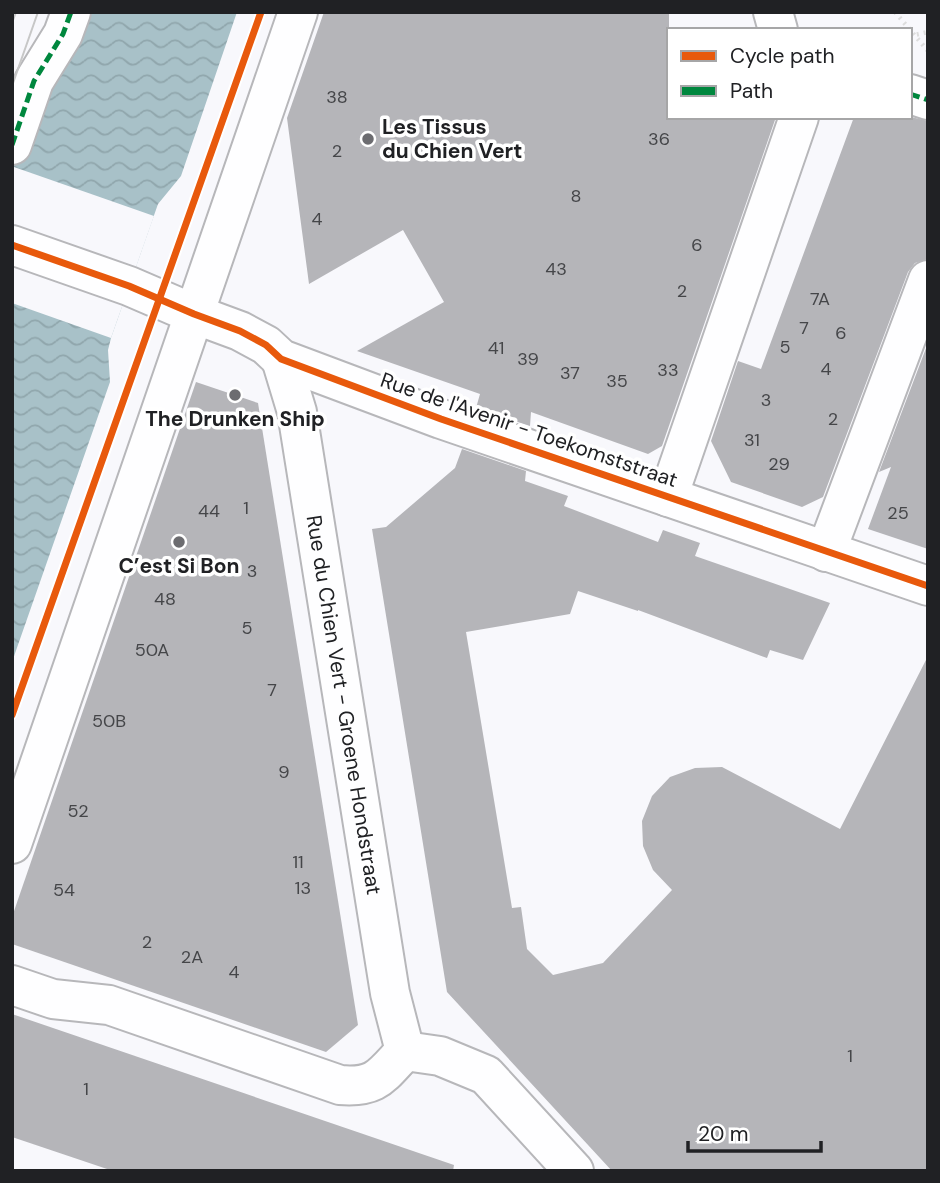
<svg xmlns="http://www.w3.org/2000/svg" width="940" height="1183" font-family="'DM Sans',sans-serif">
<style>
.water{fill:url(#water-waves)}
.pier{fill:#f8f8fc}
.building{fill:#b5b5b9}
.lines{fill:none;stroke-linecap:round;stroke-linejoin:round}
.minor-casing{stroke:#b7b7ba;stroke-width:42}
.path{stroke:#ddd;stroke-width:4.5;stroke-dasharray:2 5;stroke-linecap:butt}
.minor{stroke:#fefeff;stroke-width:38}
.tram{stroke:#c7c7c7;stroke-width:2}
.quiet{stroke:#00873e;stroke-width:5;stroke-dasharray:10 5;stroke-linecap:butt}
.cycleway-casing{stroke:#fff;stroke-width:11}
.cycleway{stroke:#e8590c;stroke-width:7}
.poi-dot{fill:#6c6c70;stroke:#fff;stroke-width:2.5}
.labels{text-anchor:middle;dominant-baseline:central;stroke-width:7;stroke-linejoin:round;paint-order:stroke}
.number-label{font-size:18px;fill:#454649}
.poi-label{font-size:21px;font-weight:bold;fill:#202124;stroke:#fff}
.street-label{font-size:21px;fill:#202124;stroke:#fff}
</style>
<defs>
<pattern id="water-waves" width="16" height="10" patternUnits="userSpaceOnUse" patternTransform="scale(1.75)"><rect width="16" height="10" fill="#a8c1c8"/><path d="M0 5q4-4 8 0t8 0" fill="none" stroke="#90a6ac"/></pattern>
</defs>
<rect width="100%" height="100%" fill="#f8f8fc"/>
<path class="water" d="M 67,12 L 237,12 L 181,176 L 158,204 L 111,338 L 108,350 L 110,382 L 12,662 L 12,172 Z"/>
<path class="pier" d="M 14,167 L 154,216 L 111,338 L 12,303 L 12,172 Z"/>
<g class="building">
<path d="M 324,12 L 669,12 L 669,117 L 776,117 L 662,446 L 648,454 L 531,412 L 530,426 L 476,408 L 480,394 L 357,351 L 444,302 L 403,230 L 309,284 L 287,118 Z"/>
<path d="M 854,117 L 911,117 L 928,121 L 928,259 L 915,263 L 908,272 L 823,497 L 802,507 L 731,482 L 711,441 L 738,361 L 761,369 Z"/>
<path d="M 928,343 L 928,549 L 868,529 L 891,467 L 879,472 Z"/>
<path d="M 196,382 L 258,403 L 358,1025 L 326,1052 L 12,944 L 12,917 Z"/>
<path d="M 462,449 L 526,471 L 525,481 L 568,496 L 564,506 L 658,542 L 663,530 L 700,543 L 695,556 L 830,603 L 803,660 L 770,650 L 767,658 L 638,610 L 638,611 L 578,591 L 570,614 L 466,632 L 512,908 L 521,907 L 527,949 L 553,975 L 603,963 L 672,890 L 653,870 L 643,846 L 642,821 L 652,796 L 670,777 L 695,768 L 722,767 L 840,829 L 928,656 L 928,1171 L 612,1171 L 447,992 L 372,529 L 386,527 L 455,468 Z"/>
<path d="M 12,1014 L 454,1165 L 453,1171 L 113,1171 L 12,1137 Z"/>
</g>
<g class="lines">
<g class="minor-casing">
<g id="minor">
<path d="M 773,12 L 778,30"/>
<path d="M 910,94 L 928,100"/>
<path d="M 12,145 L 34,81 L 63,34 L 71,12"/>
<path d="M 12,245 L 129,286 L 194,314 L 240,331 L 266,345 L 281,359 L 441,419 L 928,586"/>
<path id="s1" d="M 281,359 L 297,412 L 390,993 L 405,1051"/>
<path d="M 668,497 L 799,117"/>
<path d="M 826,552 L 928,280"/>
<path d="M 12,844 L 298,12"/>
<path d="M 12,985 L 53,999 L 109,1005 L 340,1085 C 377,1088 381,1076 405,1051"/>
<path d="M 405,1051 L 440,1056 L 486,1075 L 574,1171"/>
</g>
</g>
<g class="path">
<path d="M 895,12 L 928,51"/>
<path d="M 910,36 L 928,32"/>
</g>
<use href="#minor" class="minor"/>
<g class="tram">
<path d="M 12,23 L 16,12"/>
<path d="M 12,86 L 38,12"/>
</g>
<g class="quiet">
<path d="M 910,94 L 928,100"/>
<path d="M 12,145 L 34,81 L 63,34 L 71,12"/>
</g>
<g class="cycleway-casing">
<g id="cycleway">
<path d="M 12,245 L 129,286 L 194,314 L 240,331 L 266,345 L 281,359 L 441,419 L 928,586"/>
<path d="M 12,715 L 261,12"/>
</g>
</g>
<use href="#cycleway" class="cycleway"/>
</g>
<g class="poi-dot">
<circle cx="368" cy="139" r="7"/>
<circle cx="235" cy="395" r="7"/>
<circle cx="179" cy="542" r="7"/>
</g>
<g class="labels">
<g class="number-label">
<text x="337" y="97">38</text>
<text x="659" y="139">36</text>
<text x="337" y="151">2</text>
<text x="576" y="196">8</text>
<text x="317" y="219">4</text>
<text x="697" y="245">6</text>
<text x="556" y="269">43</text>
<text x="682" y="291">2</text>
<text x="820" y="299">7A</text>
<text x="804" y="328">7</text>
<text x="841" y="333">6</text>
<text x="785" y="347">5</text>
<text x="496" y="348">41</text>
<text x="528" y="359">39</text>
<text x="826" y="369">4</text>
<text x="668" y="370">33</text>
<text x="570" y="373">37</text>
<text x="617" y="381">35</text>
<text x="766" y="400">3</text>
<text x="833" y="419">2</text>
<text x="752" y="440">31</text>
<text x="779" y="464">29</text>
<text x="246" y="508">1</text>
<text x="209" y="511">44</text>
<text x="898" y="513">25</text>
<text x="252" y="571">3</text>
<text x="165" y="599">48</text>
<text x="247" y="628">5</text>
<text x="152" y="650">50A</text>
<text x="272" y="690">7</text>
<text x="109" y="721">50B</text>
<text x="284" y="772">9</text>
<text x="78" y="811">52</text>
<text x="298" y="862">11</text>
<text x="303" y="888">13</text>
<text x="64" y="890">54</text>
<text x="147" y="942">2</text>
<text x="192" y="957">2A</text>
<text x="234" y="972">4</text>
<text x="850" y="1056">1</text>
<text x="86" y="1089">1</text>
</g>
<g class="poi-label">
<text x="382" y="127" text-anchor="start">Les Tissus<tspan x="382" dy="24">du Chien Vert</tspan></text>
<text x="235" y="419">The Drunken Ship</text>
<text x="179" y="566">C’est Si Bon</text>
</g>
<g class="street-label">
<text transform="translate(529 430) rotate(19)">Rue de l'Avenir - Toekomststraat</text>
<text stroke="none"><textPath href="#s1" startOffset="352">Rue du Chien Vert - Groene Hondstraat</textPath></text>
</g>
</g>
<rect width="940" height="1183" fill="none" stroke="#202124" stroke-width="28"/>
<rect x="667" y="28" width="245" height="91" fill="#ffffff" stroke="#a6a6a7" stroke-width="2"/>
<rect x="681" y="51" width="35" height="10" fill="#e8590c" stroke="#a6a6a7" stroke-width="2"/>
<text x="730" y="63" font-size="21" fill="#202124">Cycle path</text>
<rect x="681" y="86" width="35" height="10" fill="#00873e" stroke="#a6a6a7" stroke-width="2"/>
<text x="730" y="98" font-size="21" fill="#202124">Path</text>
<path d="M688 1141v10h133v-10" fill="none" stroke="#202124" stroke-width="3.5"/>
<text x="698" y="1141" font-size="21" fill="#202124" stroke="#ffffff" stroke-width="5" paint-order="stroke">20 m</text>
</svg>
